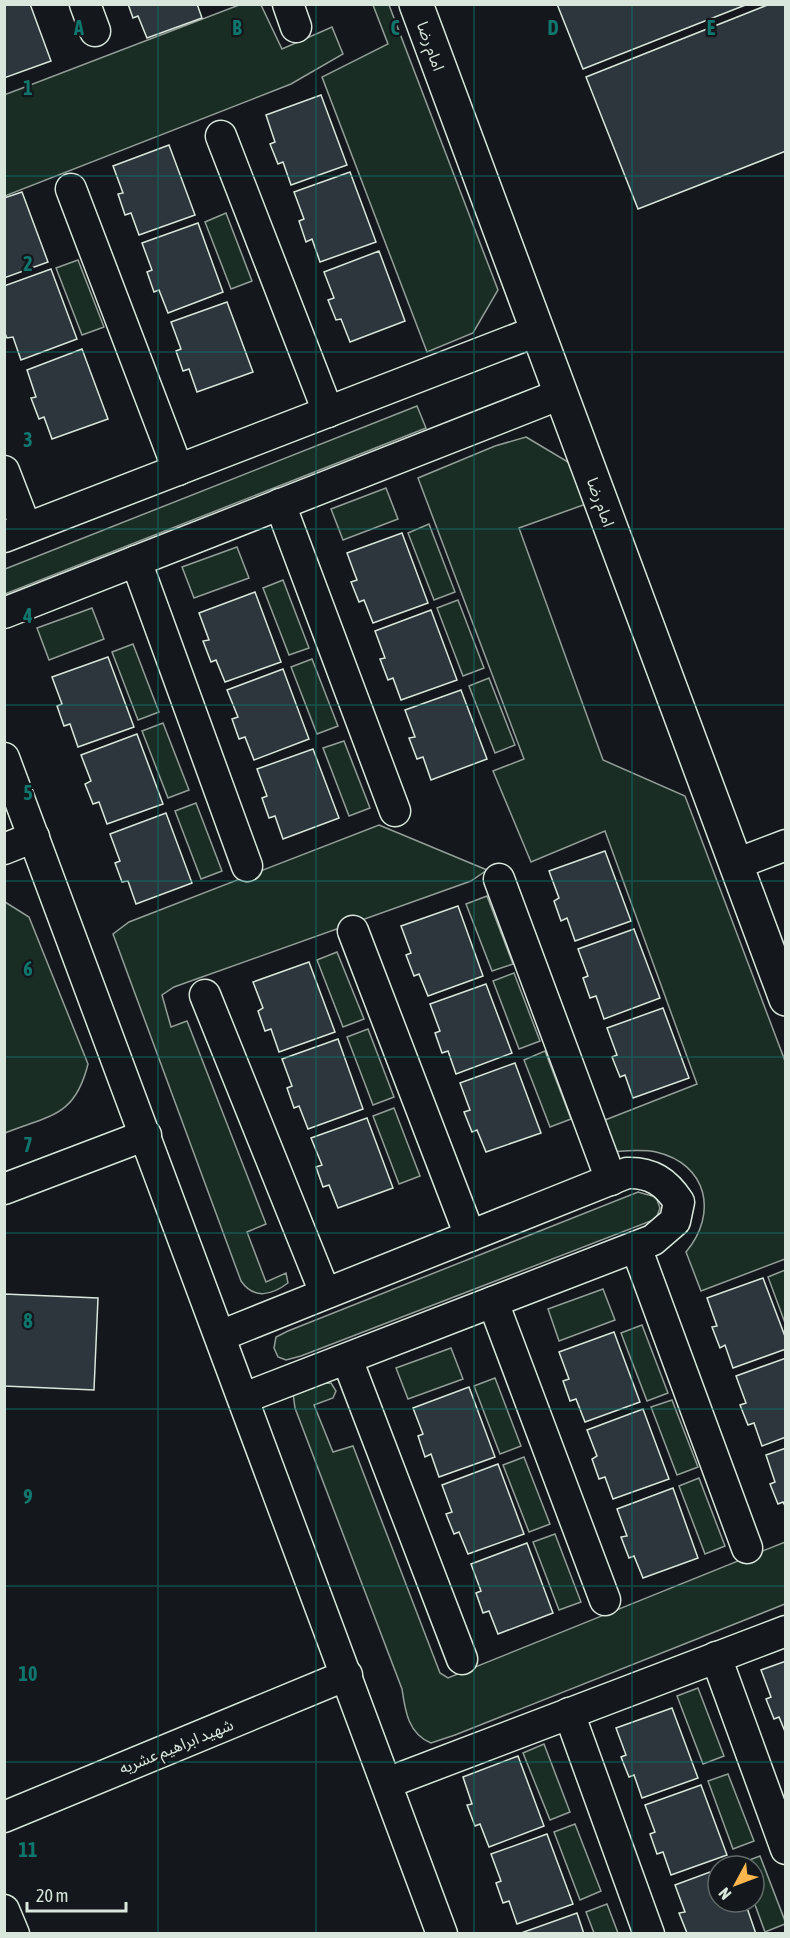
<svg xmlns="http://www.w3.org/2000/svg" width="790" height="1938" font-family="'Asap Condensed','Noto Sans Arabic',sans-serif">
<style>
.green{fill:#1a2d24;stroke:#939e99;stroke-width:1.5}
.building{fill:#2c363c;stroke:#d8e6dc;stroke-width:1.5}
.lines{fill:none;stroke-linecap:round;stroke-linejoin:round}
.minor-casing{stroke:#d8e6dc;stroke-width:33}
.secondary-casing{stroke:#d8e6dc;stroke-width:36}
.minor{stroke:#14181c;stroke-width:30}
.secondary{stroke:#14181c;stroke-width:33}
.grid{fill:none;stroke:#0f766e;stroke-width:1.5;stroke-opacity:0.55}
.labels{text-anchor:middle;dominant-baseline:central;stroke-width:4.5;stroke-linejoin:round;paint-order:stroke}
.street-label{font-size:16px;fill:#d8e6dc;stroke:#14181c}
.grid-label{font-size:20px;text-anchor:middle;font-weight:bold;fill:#0f766e;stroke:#14181c;stroke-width:4.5;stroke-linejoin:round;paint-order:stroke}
</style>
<rect width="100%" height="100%" fill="#14181c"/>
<g class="green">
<path d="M 239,5 L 261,5 L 282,49 L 332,27 L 343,54 L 291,84 L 5,196 L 4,95 Z"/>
<path d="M 373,5 L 389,5 L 498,290 L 473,333 L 427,352 L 322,77 L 388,44 Z"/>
<path d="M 226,213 L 252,281 L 231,289 L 205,222 Z"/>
<path d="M 78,260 L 104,327 L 82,335 L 56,268 Z"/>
<path d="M 417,406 L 426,428 L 5,594 L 5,569 Z"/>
<path d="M 526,437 L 568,462 L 586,504 L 519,528 L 603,760 L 685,796 L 785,1061 L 785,1259 L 701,1291 L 686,1252 C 718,1214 708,1164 656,1152 C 641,1149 625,1151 609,1152 L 600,1122 L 697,1084 L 605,831 L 531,862 L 493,771 L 524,759 L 418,478 L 495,446 Z"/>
<path d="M 386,488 L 398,519 L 343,540 L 331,509 Z"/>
<path d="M 429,524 L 455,592 L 434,600 L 408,533 Z"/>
<path d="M 237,547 L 249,578 L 194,598 L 182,567 Z"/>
<path d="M 283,580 L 309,648 L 289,655 L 263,588 Z"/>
<path d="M 458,600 L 484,668 L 463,676 L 437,608 Z"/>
<path d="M 92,608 L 104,639 L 49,660 L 37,628 Z"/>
<path d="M 133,644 L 159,712 L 138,720 L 112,652 Z"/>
<path d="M 312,659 L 338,726 L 317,734 L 291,667 Z"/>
<path d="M 489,678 L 515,745 L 495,753 L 469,686 Z"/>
<path d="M 163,723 L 189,790 L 168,798 L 142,731 Z"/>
<path d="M 344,741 L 370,808 L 349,816 L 323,748 Z"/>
<path d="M 196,803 L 222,871 L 201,879 L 175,811 Z"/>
<path d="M 379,825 L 487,870 L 471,881 L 174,987 L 162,995 L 171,1027 L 187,1021 L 266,1224 L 247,1232 L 266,1282 L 286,1273 L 288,1283 C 272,1295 254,1300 241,1281 L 113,934 L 129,922 Z"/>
<path d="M 487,896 L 513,964 L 492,971 L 466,904 Z"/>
<path d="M 5,902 L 29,917 L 88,1064 C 75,1117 50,1115 5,1133 Z"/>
<path d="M 337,952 L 364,1019 L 343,1027 L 317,960 Z"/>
<path d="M 514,973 L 540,1041 L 519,1049 L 493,981 Z"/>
<path d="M 368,1029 L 394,1097 L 373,1105 L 347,1037 Z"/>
<path d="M 545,1051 L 571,1119 L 550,1127 L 524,1060 Z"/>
<path d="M 394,1108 L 420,1176 L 399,1184 L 373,1116 Z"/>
<path d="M 638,1192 L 656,1197 L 660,1208 L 656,1219 L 301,1356 L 286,1360 L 278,1357 L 274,1348 L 276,1337 L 288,1331 Z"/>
<path d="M 785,1270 L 785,1323 L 768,1277 Z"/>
<path d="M 603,1289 L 615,1320 L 559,1341 L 548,1309 Z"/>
<path d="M 642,1325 L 668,1393 L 647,1401 L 621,1333 Z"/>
<path d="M 451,1348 L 463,1379 L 408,1399 L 396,1368 Z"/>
<path d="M 495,1378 L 521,1446 L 500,1454 L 474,1386 Z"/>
<path d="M 331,1383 L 336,1391 L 333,1398 L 314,1405 L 333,1452 L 353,1446 L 440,1673 L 448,1678 L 785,1542 L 785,1604 L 455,1735 L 431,1743 C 408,1734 405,1710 402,1689 L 295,1408 L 293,1393 L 304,1384 Z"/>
<path d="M 672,1400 L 698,1467 L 677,1475 L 651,1407 Z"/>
<path d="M 524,1457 L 550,1524 L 529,1532 L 503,1465 Z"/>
<path d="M 699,1478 L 725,1546 L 705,1554 L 679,1486 Z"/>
<path d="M 555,1534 L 581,1602 L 559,1610 L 533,1542 Z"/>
<path d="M 698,1688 L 724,1756 L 703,1764 L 677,1696 Z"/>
<path d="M 544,1744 L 570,1812 L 550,1820 L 523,1753 Z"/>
<path d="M 728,1774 L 754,1841 L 733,1849 L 708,1781 Z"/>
<path d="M 575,1824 L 601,1891 L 580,1900 L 554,1832 Z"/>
<path d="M 760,1856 L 785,1921 L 785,1924 L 765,1932 L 754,1902 L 754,1866 L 739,1864 Z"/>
<path d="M 607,1904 L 618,1933 L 594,1933 L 586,1912 Z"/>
</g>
<g class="building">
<path d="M 4,4 L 30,4 L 51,61 L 4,78 Z"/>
<path d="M 128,4 L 197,4 L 202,18 L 147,38 L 138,16 L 133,18 Z"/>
<path d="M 557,4 L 748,4 L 583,69 Z"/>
<path d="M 770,4 L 786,4 L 786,151 L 638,209 L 586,77 Z"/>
<path d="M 321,95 L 347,165 L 291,185 L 283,162 L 278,164 L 270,144 L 275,142 L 266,115 Z"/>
<path d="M 169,145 L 195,215 L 139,235 L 131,213 L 125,215 L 118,194 L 123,193 L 113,166 Z"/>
<path d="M 350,172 L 376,242 L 320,262 L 312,239 L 306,242 L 299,221 L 304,219 L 294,192 Z"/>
<path d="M 22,192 L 48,262 L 4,278 L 4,198 Z"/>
<path d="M 198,223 L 223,292 L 168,313 L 159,290 L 154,292 L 147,272 L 152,270 L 142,243 Z"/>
<path d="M 379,251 L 405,321 L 350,342 L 341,319 L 336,320 L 328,300 L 334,298 L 324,272 Z"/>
<path d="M 51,269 L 77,339 L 21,360 L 13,337 L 7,338 L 4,331 L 4,286 Z"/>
<path d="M 227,302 L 253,372 L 197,392 L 189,369 L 183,371 L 176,351 L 181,349 L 171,322 Z"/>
<path d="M 82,349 L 108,419 L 52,439 L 44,417 L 39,419 L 31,398 L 36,397 L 27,370 Z"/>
<path d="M 402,533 L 428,603 L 373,623 L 364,600 L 359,602 L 351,582 L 357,580 L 347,553 Z"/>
<path d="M 255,592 L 281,662 L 225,682 L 216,660 L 211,662 L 203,641 L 209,640 L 199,613 Z"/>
<path d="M 431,610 L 457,680 L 401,700 L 393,678 L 388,680 L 380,659 L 385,658 L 375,631 Z"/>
<path d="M 108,657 L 134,727 L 78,747 L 70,724 L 64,726 L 57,706 L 62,704 L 52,677 Z"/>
<path d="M 283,669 L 309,739 L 254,760 L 245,737 L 239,739 L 232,719 L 238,717 L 227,690 Z"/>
<path d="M 461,690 L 487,759 L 431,780 L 423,757 L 417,759 L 409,738 L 415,737 L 405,710 Z"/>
<path d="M 137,734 L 163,804 L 107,824 L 99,802 L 93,804 L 85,784 L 91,781 L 81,755 Z"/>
<path d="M 313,749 L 339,818 L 283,839 L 275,816 L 269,818 L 262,798 L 267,796 L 257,769 Z"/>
<path d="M 166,813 L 192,883 L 136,904 L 128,881 L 122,882 L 115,863 L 120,861 L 110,834 Z"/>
<path d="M 605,851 L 631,921 L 575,941 L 567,918 L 561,921 L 554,901 L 559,898 L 549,871 Z"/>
<path d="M 458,906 L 483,976 L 428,996 L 419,974 L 414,976 L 406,955 L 411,953 L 401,926 Z"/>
<path d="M 634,929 L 660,998 L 604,1019 L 596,996 L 590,998 L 583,978 L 588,976 L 578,949 Z"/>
<path d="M 309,962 L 335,1032 L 279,1052 L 271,1029 L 265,1031 L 258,1011 L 263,1008 L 253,982 Z"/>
<path d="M 486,984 L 512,1053 L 456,1074 L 448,1051 L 442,1053 L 435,1033 L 440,1031 L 430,1004 Z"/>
<path d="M 663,1008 L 689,1078 L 633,1098 L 625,1075 L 620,1077 L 612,1057 L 617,1055 L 607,1028 Z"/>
<path d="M 338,1039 L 363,1109 L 308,1129 L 299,1106 L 294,1108 L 287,1088 L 292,1086 L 282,1059 Z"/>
<path d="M 515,1063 L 541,1133 L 486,1152 L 477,1130 L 472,1132 L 464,1112 L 470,1110 L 460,1083 Z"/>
<path d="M 367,1118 L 393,1188 L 338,1208 L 329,1185 L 323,1187 L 316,1167 L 322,1165 L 311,1138 Z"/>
<path d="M 763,1278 L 786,1339 L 786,1349 L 733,1368 L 725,1345 L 720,1348 L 712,1327 L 717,1326 L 707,1298 Z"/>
<path d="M 4,1294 L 98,1298 L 94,1390 L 4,1386 Z"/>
<path d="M 614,1332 L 640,1402 L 585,1422 L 576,1399 L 570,1401 L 563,1381 L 569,1379 L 559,1352 Z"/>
<path d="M 786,1358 L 786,1437 L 762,1446 L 754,1423 L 748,1425 L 740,1405 L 746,1403 L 736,1376 Z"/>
<path d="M 469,1387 L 495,1457 L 439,1477 L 431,1454 L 425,1457 L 418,1436 L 423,1434 L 413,1408 Z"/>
<path d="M 643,1409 L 669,1479 L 613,1499 L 605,1477 L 599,1479 L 592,1459 L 597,1456 L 587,1430 Z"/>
<path d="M 786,1448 L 786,1508 L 783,1502 L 778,1504 L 770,1484 L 775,1482 L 766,1455 Z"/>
<path d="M 498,1464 L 524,1534 L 468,1554 L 459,1532 L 454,1534 L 446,1514 L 452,1512 L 442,1485 Z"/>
<path d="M 673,1488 L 698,1558 L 643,1578 L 634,1556 L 629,1558 L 621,1537 L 627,1536 L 617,1509 Z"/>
<path d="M 527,1543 L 553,1613 L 498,1634 L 489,1611 L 483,1613 L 476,1593 L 481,1591 L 471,1564 Z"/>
<path d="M 786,1661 L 786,1734 L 779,1717 L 774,1719 L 766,1699 L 771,1697 L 761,1670 Z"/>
<path d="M 672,1708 L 698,1778 L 642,1798 L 634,1775 L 629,1777 L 621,1757 L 626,1755 L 616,1728 Z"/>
<path d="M 518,1756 L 544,1826 L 489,1847 L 480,1824 L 475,1826 L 467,1805 L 472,1804 L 463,1777 Z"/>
<path d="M 701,1785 L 727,1855 L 671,1875 L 663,1852 L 657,1854 L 650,1834 L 655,1832 L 645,1805 Z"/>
<path d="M 547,1834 L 573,1904 L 517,1924 L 509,1901 L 503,1903 L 496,1883 L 501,1881 L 491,1854 Z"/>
<path d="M 718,1869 L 718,1902 L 745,1902 L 756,1934 L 687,1933 L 679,1913 L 685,1912 L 675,1885 Z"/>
<path d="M 577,1913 L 584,1934 L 521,1934 L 521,1933 Z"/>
</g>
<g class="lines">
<g class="minor-casing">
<g id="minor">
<path d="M 85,4 L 95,31"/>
<path d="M 288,4 L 296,27"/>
<path d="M 221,136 L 328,412"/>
<path d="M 71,189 L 178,470"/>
<path d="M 4,471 L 26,528"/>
<path d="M 280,504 L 395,811"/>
<path d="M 4,537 L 537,331"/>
<path d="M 136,561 L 247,866"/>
<path d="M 4,613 L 561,394"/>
<path d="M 4,758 L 442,1934"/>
<path d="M 4,849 L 34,837"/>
<path d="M 736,864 L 786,845"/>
<path d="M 499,879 L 611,1180"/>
<path d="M 353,931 L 470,1236"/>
<path d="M 205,995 L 325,1293"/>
<path d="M 4,1189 L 146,1135"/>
<path d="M 636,1247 L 747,1548"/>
<path d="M 493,1302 L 605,1600"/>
<path d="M 220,1336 L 627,1173 C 651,1172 666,1182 679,1202 L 675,1221 L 653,1240 L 244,1398"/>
<path d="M 347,1359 L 462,1659"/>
<path d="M 716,1657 L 786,1849"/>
<path d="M 569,1713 L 649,1934"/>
<path d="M 387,1783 L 786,1631"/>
<path d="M 4,1817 L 347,1675"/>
<path d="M 4,1910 L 14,1934"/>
</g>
</g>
<g class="secondary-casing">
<path id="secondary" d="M 416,4 L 786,999"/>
</g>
<use href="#minor" class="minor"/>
<use href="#secondary" class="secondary"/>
</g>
<path class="grid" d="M 158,4 L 158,1934M 316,4 L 316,1934M 474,4 L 474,1934M 632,4 L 632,1934M 4,176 L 786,176M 4,352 L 786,352M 4,529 L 786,529M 4,705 L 786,705M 4,881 L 786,881M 4,1057 L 786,1057M 4,1233 L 786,1233M 4,1409 L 786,1409M 4,1586 L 786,1586M 4,1762 L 786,1762"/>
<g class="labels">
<g class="street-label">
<text transform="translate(431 46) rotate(70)">امام رضا</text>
<text transform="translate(601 502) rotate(70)">امام رضا</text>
<text transform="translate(176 1746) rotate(-22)">شهید ابراهیم عشریه</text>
</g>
</g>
<g class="grid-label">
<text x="79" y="35">A</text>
<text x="237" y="35">B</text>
<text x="395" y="35">C</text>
<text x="553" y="35">D</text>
<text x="711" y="35">E</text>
<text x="28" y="95">1</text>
<text x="28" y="271">2</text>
<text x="28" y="447">3</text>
<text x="28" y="623">4</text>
<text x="28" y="800">5</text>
<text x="28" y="976">6</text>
<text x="28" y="1152">7</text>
<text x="28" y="1328">8</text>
<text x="28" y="1504">9</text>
<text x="28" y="1681">10</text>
<text x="28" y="1857">11</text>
</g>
<rect width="790" height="1938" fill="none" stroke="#d8e6dc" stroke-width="12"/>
<g transform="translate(736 1884) rotate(229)"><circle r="28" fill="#14181c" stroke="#626a69" stroke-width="1.5"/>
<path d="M0-4.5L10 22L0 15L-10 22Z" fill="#ffb74d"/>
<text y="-9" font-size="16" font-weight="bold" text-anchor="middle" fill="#d8e6dc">N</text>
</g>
<path d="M27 1902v9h99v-9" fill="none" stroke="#d8e6dc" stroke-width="3"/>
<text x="36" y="1902" font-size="18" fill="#d8e6dc" stroke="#14181c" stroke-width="4.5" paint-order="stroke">20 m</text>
</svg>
